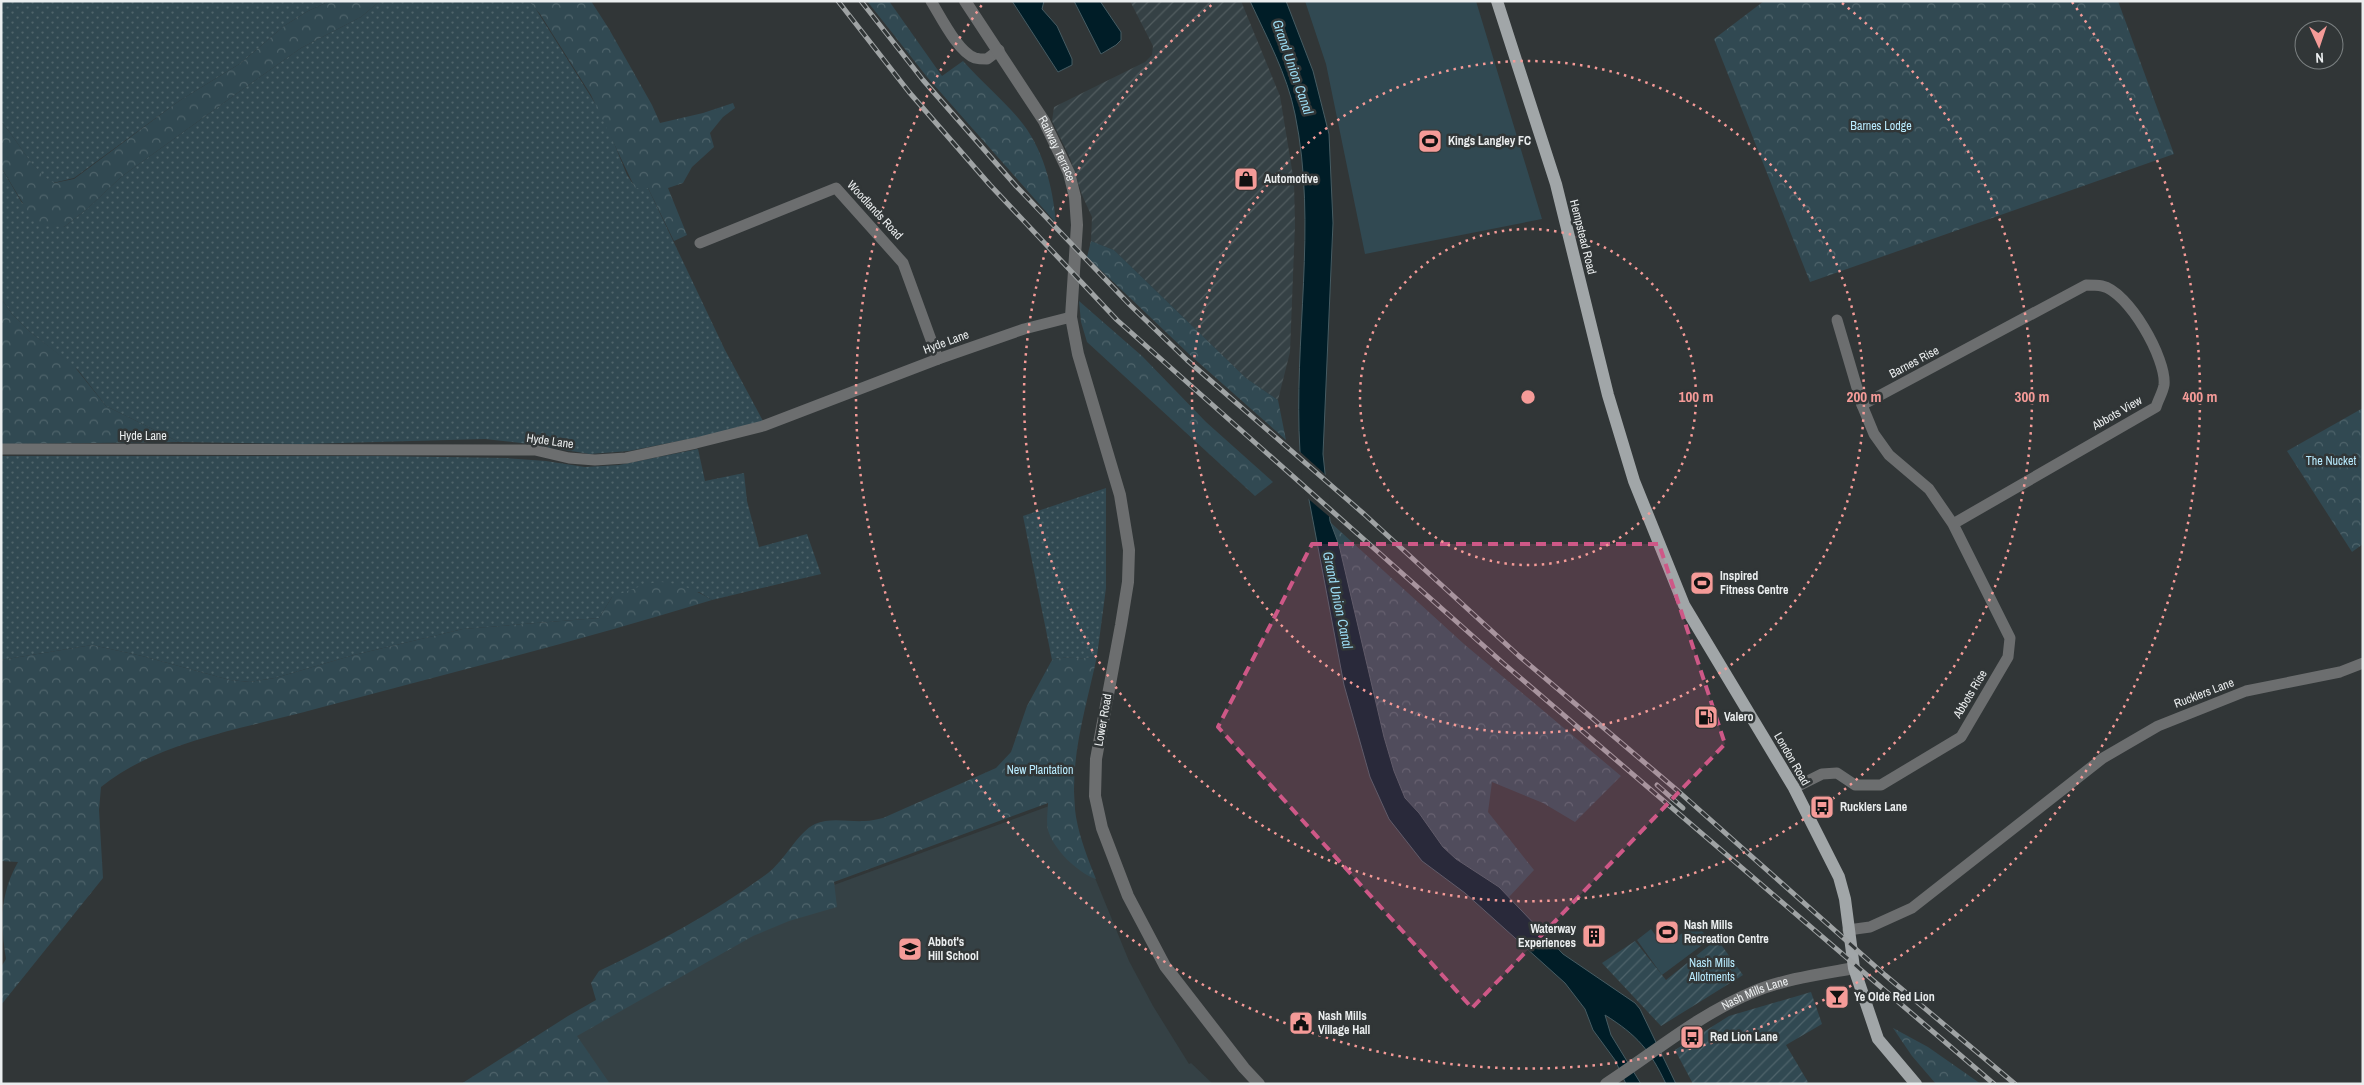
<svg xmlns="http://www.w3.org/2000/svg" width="2364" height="1085" font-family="'Archivo Narrow',sans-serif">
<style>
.built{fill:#354145}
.industrial{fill:url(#industrial-furrows)}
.grass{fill:url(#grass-dots)}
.forest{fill:url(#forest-crowns)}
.park{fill:#314952}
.garden{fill:url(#garden-furrows)}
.water{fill:#001d27;stroke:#465c63}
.pier{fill:#313637}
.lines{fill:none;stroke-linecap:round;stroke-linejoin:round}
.minor{stroke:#6c6e6f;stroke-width:11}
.tertiary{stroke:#6c6e6f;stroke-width:12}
.primary{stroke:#a1a6a8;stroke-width:12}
.rail-casing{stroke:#9fa3a4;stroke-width:5}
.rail{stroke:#313637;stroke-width:3;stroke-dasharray:9;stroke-linecap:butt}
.marked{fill:#ce5887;fill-opacity:0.2;stroke:#ce5887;stroke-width:4;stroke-dasharray:10 6;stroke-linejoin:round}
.ring{fill:none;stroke:#f59b98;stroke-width:2.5;stroke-dasharray:2.5 5}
.labels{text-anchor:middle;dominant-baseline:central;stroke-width:5;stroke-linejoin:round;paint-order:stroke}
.park-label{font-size:12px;fill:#b9ebfe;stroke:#313637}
.poi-label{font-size:12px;font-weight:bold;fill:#ebeeef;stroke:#313637;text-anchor:start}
.street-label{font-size:12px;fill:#ebeeef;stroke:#313637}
.water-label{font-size:14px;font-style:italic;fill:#9adaf1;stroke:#313637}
.centre{fill:#f59b98;stroke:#313637;stroke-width:2.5}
.ring-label{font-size:15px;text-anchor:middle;font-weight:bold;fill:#f59b98;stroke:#313637;stroke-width:5;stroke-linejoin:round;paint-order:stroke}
</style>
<defs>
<pattern id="industrial-furrows" width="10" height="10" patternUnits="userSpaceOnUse" patternTransform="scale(1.25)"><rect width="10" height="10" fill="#354145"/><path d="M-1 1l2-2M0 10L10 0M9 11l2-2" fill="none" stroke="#525d60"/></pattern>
<pattern id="grass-dots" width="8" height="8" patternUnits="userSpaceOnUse" patternTransform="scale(1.25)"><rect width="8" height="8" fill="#314952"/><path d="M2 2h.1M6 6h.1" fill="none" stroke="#4f646b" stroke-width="1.8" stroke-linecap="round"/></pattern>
<pattern id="forest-crowns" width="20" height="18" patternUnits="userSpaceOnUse" patternTransform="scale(1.25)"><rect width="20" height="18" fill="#314952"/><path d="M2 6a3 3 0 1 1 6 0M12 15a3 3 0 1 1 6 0" fill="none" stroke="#4f646b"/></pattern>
<pattern id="garden-furrows" width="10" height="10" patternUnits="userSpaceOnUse" patternTransform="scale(1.25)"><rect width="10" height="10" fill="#314952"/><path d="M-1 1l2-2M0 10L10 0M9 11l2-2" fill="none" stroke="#4f646b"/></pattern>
</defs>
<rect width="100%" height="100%" fill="#313637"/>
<path class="built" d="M 1074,791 L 1075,810 L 1072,810 L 1091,873 L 1093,873 L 1129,961 L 1153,1006 L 1189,1064 L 1191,1063 L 1213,1084 L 461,1084 L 834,885 L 1049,806 Z"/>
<path class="industrial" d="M 1130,1 L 1241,1 L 1280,96 L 1294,182 L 1295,225 L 1290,352 L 1278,400 L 1246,378 L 1114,250 L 1091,241 L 1092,217 L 1082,195 L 1070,158 L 1052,121 L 1054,107 L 1145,62 L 1152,55 L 1153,46 Z"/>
<g class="grass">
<path d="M 1,1 L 330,1 L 308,11 L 284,26 L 241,63 L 179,101 L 74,178 L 53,183 C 31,170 19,141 1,122 Z"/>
<path d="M 380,1 L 529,1 L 534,6 L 603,116 L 627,175 L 635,187 L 648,188 L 725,350 L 763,421 L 719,433 L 629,451 L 590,454 L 521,443 L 485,439 L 303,444 L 179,442 L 106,406 L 78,370 L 29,331 L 12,314 L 1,298 L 1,167 L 22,203 L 64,227 L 87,209 L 121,177 L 243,89 L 301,48 L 361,17 Z"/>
<path d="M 698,449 L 705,481 L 744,473 L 747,501 L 759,547 L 807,534 L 821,574 L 712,600 L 699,592 L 612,597 L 599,618 L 463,629 L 354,655 L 275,678 L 250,682 L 230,680 L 142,656 L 92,645 L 1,660 L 1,456 L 380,456 L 505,458 L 546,461 L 585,467 L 619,465 Z"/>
<path d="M 1106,488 L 1106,588 L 1097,656 C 1083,661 1067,655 1052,660 L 1023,516 Z"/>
</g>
<g class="forest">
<path d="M 330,1 L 380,1 L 361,17 L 301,48 L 243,89 L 121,177 L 87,209 L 64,227 L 40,225 L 33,220 L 1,167 L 1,122 C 19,141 31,170 54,183 L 74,179 L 179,101 L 241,63 L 284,26 L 308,11 Z"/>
<path d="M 529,1 L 591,1 L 609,29 L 652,105 L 660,123 L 703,113 L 733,103 L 735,108 L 723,117 L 710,133 L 714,147 L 692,167 L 683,183 L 668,188 L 687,235 L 674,241 L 648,188 L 635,188 L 591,95 L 540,14 Z"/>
<path d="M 867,1 L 889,1 L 942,76 L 963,61 C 981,81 1002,99 1019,119 C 1043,147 1053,187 1056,223 L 927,77 Z"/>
<path d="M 1764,1 L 2118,1 L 2174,154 L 1810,282 L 1714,39 Z"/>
<path d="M 1091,241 L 1114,250 L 1246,378 L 1278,400 L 1286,440 L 1190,355 L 1087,257 Z"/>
<path d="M 1,298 L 12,314 L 29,331 L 74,366 L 106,406 L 179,442 L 1,444 Z"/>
<path d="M 1079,301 L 1142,356 L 1206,422 L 1273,482 L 1255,496 L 1087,342 L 1081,322 Z"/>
<path d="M 2363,408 L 2363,544 L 2352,552 L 2287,451 Z"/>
<path d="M 1330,522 L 1464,644 L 1621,776 L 1575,822 L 1543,803 L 1492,782 L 1488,812 L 1534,870 L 1509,897 L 1499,887 L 1456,859 L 1443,847 L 1419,813 L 1405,798 L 1394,771 L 1384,737 L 1339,545 Z"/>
<path d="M 659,582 C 677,582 696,590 712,600 C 582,640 450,673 319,708 C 248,728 159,740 101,787 L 99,810 L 103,878 L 1,1005 L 1,967 L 6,959 C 0,922 0,894 18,862 L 1,861 L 1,660 L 92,645 L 142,656 L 230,680 L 250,682 L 275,678 L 354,655 L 463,629 L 599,618 L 612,597 L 646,584 Z"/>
<path d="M 1097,656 C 1086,709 1068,762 1076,817 C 1080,839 1088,859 1096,879 C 1078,873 1053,849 1048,830 C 1046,821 1048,811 1048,803 L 834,882 L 837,907 L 789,921 L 753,936 L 577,1036 L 610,1084 L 461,1084 L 568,1016 L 596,1000 L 591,983 L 599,971 C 657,943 715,912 768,873 C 785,860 798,832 815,824 C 830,817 849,822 864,821 C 871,821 877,819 883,818 L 996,768 L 1011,752 L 1027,706 L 1052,660 C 1067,655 1083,661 1097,656 Z"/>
<path d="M 1893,1028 L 1928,1047 L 1981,1084 L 1936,1084 L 1912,1056 Z"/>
</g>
<g class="park">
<path d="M 1305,1 L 1476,1 L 1542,219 L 1365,254 L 1326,64 Z"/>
<path d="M 1697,924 L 1709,940 L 1662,975 L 1637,940 L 1651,929 L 1661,943 L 1673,939 Z"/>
</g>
<g class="garden">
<path d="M 1717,939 L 1743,975 L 1661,1026 L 1602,963 L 1635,941 L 1666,980 Z"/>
<path d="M 1811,992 L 1822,1024 L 1786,1045 L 1808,1082 L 1805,1084 L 1693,1084 L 1675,1050 L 1729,1016 Z"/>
</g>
<g class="water">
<path d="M 1012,1 L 1044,1 L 1042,9 L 1057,26 L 1072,59 L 1072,65 L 1058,72 Z"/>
<path d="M 1074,1 L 1100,1 L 1121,32 L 1121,40 L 1116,45 L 1101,54 Z"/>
<path d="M 1250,1 L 1286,1 L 1313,71 L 1329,134 L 1333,223 L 1323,454 L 1330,521 L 1339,545 L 1384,737 L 1394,771 L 1405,798 L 1419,813 L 1443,847 L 1456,859 L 1499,887 L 1563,954 L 1635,1003 L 1640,1009 L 1676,1084 L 1666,1084 C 1650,1050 1637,1035 1605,1015 L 1611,1035 L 1641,1084 L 1626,1084 L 1615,1060 L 1593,1030 L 1585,1009 L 1565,983 L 1465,893 L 1422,861 L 1389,819 L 1370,777 L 1344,685 L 1300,452 C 1293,339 1318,226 1295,114 C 1287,74 1267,38 1250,1 Z"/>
</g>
<path class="pier" d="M 1298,450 L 1327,476 L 1332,519 L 1305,496 Z"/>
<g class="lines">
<g class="minor">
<path d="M 931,1 C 941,17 958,52 975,58 C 979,59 984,59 987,59 L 999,50"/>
<path d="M 700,243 L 836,188 L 903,263 L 938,359"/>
<path d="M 1837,320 L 1862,405"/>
<path d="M 1,449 L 535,450 L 569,458 L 595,460 L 626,458 L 696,443 L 763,426 L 938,359 L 1024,329 L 1071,317"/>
<path d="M 1794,788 L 1822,774 L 1837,773 L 1855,785 L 1881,785 L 1961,737 L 2008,657 L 2010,638 L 1953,524 L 1929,489 L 1889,455 L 1874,434 L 1862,405 L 2086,285 C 2091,285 2097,285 2102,286 C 2128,291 2167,359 2164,385 C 2163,392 2158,400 2156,407 L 1953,524"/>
<path d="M 1848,930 L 1870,927 L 1912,908 L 2103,758 L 2158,726 L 2246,691 L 2340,672 L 2363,663"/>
</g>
<g class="tertiary">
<path id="s1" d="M 965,1 L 1044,121 L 1069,173 L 1075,197 L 1077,225 L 1071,317 L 1078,354 L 1120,495 L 1129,550 L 1128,582 L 1121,625 L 1096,759 L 1095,796 L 1102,828 L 1128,896 L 1165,966 L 1244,1068 L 1259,1084"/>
<path id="s2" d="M 1606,1084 C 1655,1052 1698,1015 1753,992 C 1784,979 1821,974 1854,968"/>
</g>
<path class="primary" d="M 1497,1 L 1556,184 L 1608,395 L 1634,481 L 1684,605 L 1794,788 L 1839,877 L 1845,899 L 1854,968 L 1878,1039 L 1916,1084"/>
<g class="rail-casing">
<g id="rail">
<path d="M 838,1 L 909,92 L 990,185 L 1117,320 L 1503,663 L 1994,1084"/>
<path d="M 861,1 L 923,80 L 1016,186 L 1130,305 L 1187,360 L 1364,514 L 1519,656 L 1678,791 L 1885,975 L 2015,1084"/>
<path d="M 1657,785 L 1683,808"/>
</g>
</g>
<use href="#rail" class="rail"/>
</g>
<path class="marked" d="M 1312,544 L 1659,544 L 1725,744 L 1472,1008 L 1218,727 Z"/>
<g class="ring">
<circle cx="1528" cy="397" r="168"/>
<circle cx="1528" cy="397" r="336"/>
<path d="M1842 3A504 504 0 1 1 1214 3"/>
<path d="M2072 2A672 672 0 1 1 984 2"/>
</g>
<defs>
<g id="stadium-square" transform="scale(1.25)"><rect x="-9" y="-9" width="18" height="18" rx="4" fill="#f59b98" stroke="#313637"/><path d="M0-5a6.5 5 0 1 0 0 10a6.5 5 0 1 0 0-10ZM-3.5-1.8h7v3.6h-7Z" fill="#111"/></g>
<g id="shop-square" transform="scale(1.25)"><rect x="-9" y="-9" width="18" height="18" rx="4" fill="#f59b98" stroke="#313637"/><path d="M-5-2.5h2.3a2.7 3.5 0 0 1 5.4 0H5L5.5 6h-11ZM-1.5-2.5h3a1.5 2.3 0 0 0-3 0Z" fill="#111"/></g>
<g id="fuel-square" transform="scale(1.25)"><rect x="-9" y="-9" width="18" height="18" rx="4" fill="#f59b98" stroke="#313637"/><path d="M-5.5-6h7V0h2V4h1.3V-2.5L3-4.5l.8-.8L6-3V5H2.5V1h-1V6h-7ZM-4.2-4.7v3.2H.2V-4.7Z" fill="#111"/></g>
<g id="bus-square" transform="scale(1.25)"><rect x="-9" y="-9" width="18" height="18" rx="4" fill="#f59b98" stroke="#313637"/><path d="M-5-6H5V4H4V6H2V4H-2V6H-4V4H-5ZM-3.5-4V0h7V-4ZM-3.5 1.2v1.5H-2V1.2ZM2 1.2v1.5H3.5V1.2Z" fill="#111"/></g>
<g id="building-square" transform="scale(1.25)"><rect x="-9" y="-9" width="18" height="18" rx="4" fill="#f59b98" stroke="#313637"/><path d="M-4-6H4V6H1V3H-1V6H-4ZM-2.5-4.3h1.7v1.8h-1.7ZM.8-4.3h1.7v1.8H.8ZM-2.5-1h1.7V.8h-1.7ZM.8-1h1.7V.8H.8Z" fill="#111"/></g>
<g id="school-square" transform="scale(1.25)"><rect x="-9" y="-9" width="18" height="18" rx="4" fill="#f59b98" stroke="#313637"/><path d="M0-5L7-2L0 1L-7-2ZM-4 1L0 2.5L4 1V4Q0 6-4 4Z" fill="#111"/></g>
<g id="bar-square" transform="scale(1.25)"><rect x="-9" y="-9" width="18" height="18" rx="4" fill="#f59b98" stroke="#313637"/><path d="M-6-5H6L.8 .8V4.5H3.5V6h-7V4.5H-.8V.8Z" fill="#111"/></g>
<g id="civic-square" transform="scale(1.25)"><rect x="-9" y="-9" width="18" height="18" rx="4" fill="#f59b98" stroke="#313637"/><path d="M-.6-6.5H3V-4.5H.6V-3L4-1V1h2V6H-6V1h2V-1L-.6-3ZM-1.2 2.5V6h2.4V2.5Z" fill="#111"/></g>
</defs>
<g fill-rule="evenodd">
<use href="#stadium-square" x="1430" y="141"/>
<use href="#shop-square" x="1246" y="179"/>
<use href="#stadium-square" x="1702" y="583"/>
<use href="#fuel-square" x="1706" y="717"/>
<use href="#bus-square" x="1822" y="807"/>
<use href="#stadium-square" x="1667" y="932"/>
<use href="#building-square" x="1594" y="936"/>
<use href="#school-square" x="910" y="949"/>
<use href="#bar-square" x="1837" y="997"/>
<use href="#civic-square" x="1301" y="1023"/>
<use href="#bus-square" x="1692" y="1037"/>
</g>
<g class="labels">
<g class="park-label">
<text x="1881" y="126">Barnes Lodge</text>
<text x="2331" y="461">The Nucket</text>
<text x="1040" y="770">New Plantation</text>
<text x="1712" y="963">Nash Mills<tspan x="1712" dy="14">Allotments</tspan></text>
</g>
<g class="poi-label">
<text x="1448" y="141">Kings Langley FC</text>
<text x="1264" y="179">Automotive</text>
<text x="1720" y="576">Inspired<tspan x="1720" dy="14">Fitness Centre</tspan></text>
<text x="1724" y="717">Valero</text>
<text x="1840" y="807">Rucklers Lane</text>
<text x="1684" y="925">Nash Mills<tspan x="1684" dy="14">Recreation Centre</tspan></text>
<text x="1576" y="929" text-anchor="end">Waterway<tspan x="1576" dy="14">Experiences</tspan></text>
<text x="928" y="942">Abbot's<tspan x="928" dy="14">Hill School</tspan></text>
<text x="1854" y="997">Ye Olde Red Lion</text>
<text x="1318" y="1016">Nash Mills<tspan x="1318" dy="14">Village Hall</tspan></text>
<text x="1710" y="1037">Red Lion Lane</text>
</g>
<g class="street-label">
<text stroke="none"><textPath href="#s1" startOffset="174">Railway Terrace</textPath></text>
<text transform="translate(875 210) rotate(47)">Woodlands Road</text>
<text transform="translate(1583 237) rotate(76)">Hempstead Road</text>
<text transform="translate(946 342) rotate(-20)">Hyde Lane</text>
<text transform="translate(1914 362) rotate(-28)">Barnes Rise</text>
<text transform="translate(2117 413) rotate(-30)">Abbots View</text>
<text x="143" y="436">Hyde Lane</text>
<text transform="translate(550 441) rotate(8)">Hyde Lane</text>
<text transform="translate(2204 693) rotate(-21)">Rucklers Lane</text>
<text transform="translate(1970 694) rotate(-59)">Abbots Rise</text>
<text transform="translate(1103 720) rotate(-80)">Lower Road</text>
<text transform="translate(1792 759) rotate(60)">London Road</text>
<text stroke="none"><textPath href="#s2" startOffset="175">Nash Mills Lane</textPath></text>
</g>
<g class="water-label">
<text transform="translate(1293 67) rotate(71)">Grand Union Canal</text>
<text transform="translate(1338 600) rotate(78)">Grand Union Canal</text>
</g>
</g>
<circle cx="1528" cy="397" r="8" class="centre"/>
<g class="ring-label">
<text x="1696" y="402">100 m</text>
<text x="1864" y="402">200 m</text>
<text x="2032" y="402">300 m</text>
<text x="2200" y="402">400 m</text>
</g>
<rect width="2364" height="1085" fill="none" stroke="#ebeeef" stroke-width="5"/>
<g transform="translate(2319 45) rotate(177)"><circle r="24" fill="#313637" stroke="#7b8081"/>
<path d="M0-4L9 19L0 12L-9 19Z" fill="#f59b98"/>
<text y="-8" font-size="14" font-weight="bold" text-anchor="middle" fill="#ebeeef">N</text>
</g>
</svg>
